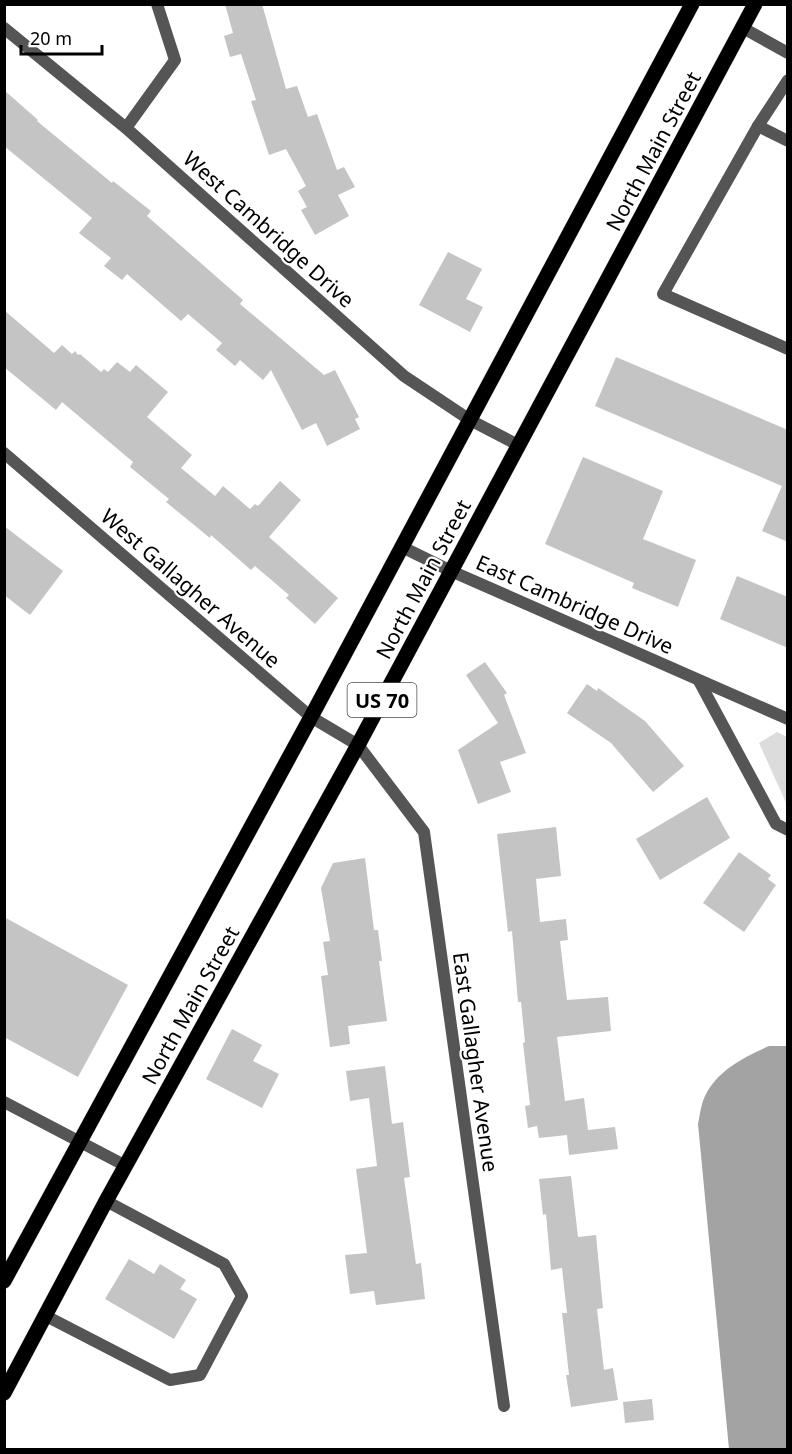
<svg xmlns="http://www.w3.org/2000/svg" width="792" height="1454" font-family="'Noto Sans',sans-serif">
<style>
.green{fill:#dcdcdc}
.water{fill:#a3a3a3}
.building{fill:#c4c4c4}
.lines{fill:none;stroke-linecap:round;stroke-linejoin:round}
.primary-casing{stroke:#dbdbdb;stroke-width:16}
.service{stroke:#555;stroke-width:12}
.minor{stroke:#555;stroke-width:12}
.primary{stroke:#000;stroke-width:15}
.labels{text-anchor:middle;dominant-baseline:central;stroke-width:4.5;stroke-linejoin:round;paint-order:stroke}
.shield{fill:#fff;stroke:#4c4c4c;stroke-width:1.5}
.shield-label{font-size:20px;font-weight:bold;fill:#000}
.street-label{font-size:21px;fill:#000;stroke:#fff}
</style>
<rect width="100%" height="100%" fill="#fff"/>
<path class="green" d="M 777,732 L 787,737 L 787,805 L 759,743 Z"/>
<path class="water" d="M 769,1046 L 788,1046 L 787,1449 L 729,1449 L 698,1124 C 700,1115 701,1104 705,1096 C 718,1070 743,1058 769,1046 Z"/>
<g class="building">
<path d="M 225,4 L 262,4 L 286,89 L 297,86 L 308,117 L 317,114 L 337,170 L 344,167 L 355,187 L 338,195 L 349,216 L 315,235 L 301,210 L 307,207 L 298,191 L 306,186 L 286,149 L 269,155 L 251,101 L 256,100 L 241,54 L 230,57 L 224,36 L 233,33 Z"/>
<path d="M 4,90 L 38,120 L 37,121 L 112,183 L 113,181 L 151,211 L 147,216 L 243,300 L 240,304 L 324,375 L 335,370 L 359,417 L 355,419 L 360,429 L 327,446 L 316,423 L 302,430 L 271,370 L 263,380 L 240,360 L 235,366 L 216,350 L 222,343 L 188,314 L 181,321 L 127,274 L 122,280 L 104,266 L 111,258 L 79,233 L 92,218 L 4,146 Z"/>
<path d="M 448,252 L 482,269 L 466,299 L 483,307 L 470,332 L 419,305 Z"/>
<path d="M 4,310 L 54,353 L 62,345 L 72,354 L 75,351 L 78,355 L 80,354 L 101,372 L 104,369 L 108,372 L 117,362 L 130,372 L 136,365 L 168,392 L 147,417 L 192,455 L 181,468 L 215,496 L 223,486 L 250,509 L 255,504 L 258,506 L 280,481 L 301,500 L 269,537 L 338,598 L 315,624 L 286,598 L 289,595 L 255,566 L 251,570 L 211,535 L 210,538 L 166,502 L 169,499 L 130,467 L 133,462 L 62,402 L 56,410 L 4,367 Z"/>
<path d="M 616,357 L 788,430 L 788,542 L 762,531 L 782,486 L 595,406 Z"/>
<path d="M 583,457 L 663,491 L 643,539 L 696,560 L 678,607 L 632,588 L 634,583 L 545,544 Z"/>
<path d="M 4,526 L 63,571 L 30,615 L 4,595 Z"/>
<path d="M 737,576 L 788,597 L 788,648 L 720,619 Z"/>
<path d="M 485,662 L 507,693 L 504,695 L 526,753 L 500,762 L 511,792 L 478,804 L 458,750 L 498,723 L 466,675 Z"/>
<path d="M 587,684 L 597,691 L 598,688 L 645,721 L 684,766 L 653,792 L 611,743 L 567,713 Z"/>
<path d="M 707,797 L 730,838 L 660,880 L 636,839 Z"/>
<path d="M 556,827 L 561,876 L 536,879 L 540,922 L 566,919 L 568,940 L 560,941 L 567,1000 L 608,997 L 611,1031 L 557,1037 L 565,1101 L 584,1098 L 588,1130 L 615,1127 L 618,1149 L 569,1155 L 567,1135 L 539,1138 L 537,1126 L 528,1128 L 525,1106 L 530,1105 L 523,1043 L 525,1042 L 521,1002 L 518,1002 L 512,931 L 508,932 L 497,834 Z"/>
<path d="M 739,852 L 771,875 L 768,879 L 776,885 L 744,932 L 703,903 Z"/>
<path d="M 365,858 L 374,930 L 378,930 L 382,961 L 379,961 L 387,1021 L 348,1026 L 350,1044 L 330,1047 L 321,976 L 328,975 L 323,942 L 330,941 L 321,888 L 333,863 Z"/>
<path d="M 4,917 L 128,985 L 78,1077 L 4,1037 Z"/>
<path d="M 232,1029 L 262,1045 L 253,1061 L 279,1074 L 262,1108 L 206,1079 Z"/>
<path d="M 385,1066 L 392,1124 L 403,1122 L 410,1177 L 404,1178 L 416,1264 L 421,1263 L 425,1299 L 376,1305 L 374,1291 L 350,1294 L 345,1255 L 367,1253 L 356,1169 L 377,1166 L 369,1098 L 350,1101 L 346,1071 Z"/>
<path d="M 571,1176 L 578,1237 L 596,1235 L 603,1308 L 597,1309 L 604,1370 L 613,1368 L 618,1400 L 571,1407 L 566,1375 L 569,1375 L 562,1313 L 567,1313 L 562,1268 L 551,1270 L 546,1214 L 543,1215 L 539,1179 Z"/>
<path d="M 129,1259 L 154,1274 L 160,1264 L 186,1280 L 180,1289 L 197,1299 L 174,1339 L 105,1299 Z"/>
<path d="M 652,1399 L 654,1420 L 625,1423 L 623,1402 Z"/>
</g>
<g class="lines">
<g class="primary-casing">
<g id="primary">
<path d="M 4,1281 L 311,717 L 692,4"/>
<path d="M 4,1393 L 106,1201 L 358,745 L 755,4"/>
</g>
</g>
<g class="service">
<path d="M 743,28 L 788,53"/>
<path d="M 788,80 L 758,126 L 663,294 L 788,349"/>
<path d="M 758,126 L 788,141"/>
<path d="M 46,1316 L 170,1380 L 200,1375 L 242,1296 L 224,1264 L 106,1201"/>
</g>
<g class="minor">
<path d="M 4,28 L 126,128 L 404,376 L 470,420 L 518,445"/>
<path d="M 126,128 L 175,60 L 157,4"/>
<path d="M 4,453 L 311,717 L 358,745 L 424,832 L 504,1406"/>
<path d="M 402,547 L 451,571 L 788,719"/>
<path d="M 699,681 L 776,824 L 788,830"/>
<path d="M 4,1102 L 126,1166"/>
</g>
<use href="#primary" class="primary"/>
</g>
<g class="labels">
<rect class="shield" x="347.5" y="683" width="69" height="34" rx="4.5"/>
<g class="shield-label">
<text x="382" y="700">US 70</text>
</g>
<g class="street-label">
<text transform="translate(653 151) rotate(-62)">North Main Street</text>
<text transform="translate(269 229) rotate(42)">West Cambridge Drive</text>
<text transform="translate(423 579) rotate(-62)">North Main Street</text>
<text transform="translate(191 588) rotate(41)">West Gallagher Avenue</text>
<text transform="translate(575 604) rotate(24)">East Cambridge Drive</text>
<text transform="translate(190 1005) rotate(-61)">North Main Street</text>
<text transform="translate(476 1062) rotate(82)">East Gallagher Avenue</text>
</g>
</g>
<rect width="792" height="1454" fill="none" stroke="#000000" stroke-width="12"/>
<path d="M21 45v9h81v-9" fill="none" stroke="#000000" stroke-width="3"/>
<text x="30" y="45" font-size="18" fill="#000000" stroke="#ffffff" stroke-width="4.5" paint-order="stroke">20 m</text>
</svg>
